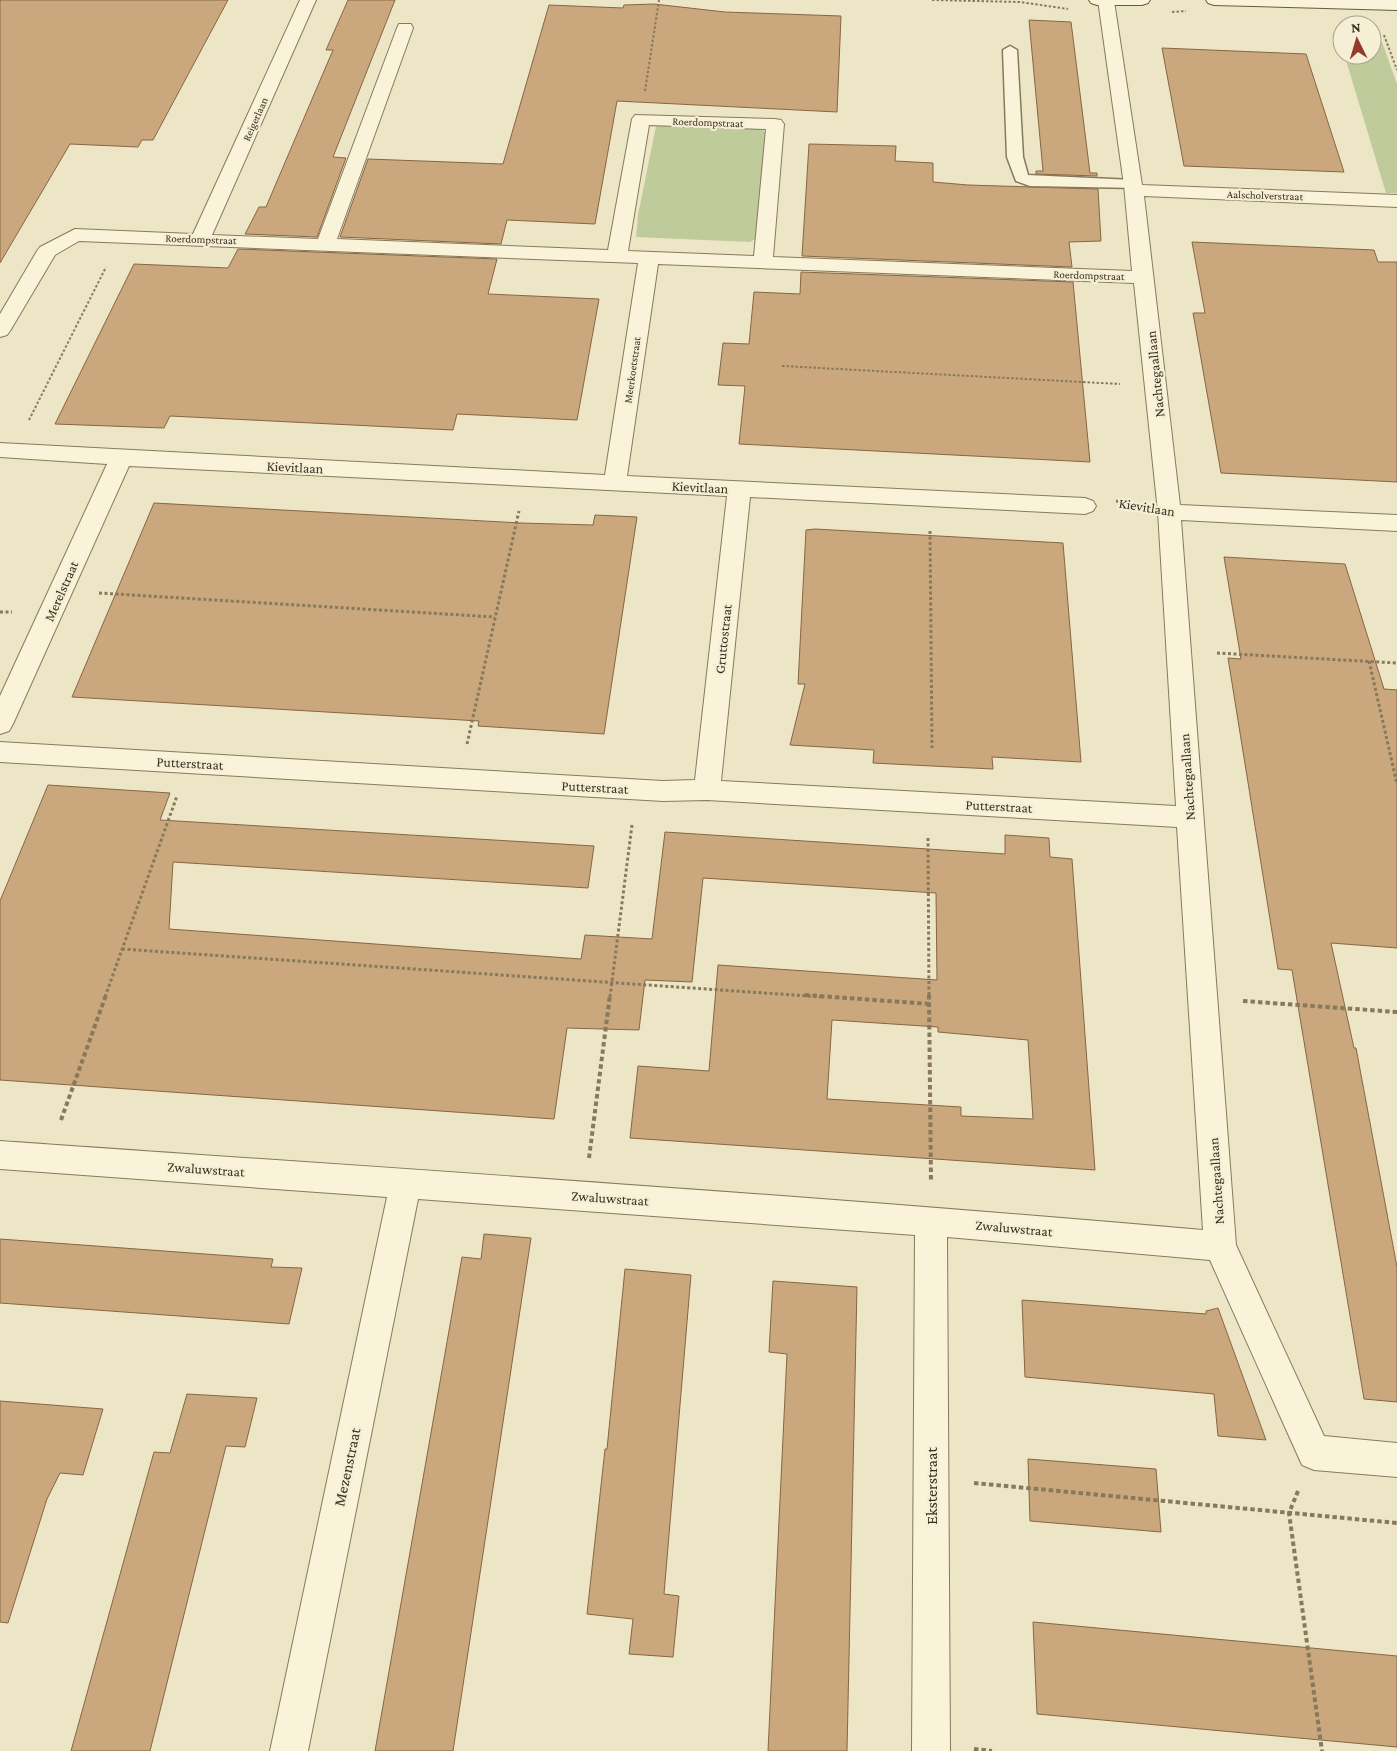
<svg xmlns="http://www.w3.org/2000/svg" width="1397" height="1751" font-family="'Crimson Pro',serif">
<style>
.green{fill:#bfcb9a}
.building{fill:#caa77d;stroke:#866643;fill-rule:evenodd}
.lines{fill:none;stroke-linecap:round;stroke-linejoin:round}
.lane-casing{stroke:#88795c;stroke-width:3}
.street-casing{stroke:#88795c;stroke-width:2}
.secondary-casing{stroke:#695a3f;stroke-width:2}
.path-far2{stroke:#88795c;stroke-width:2;stroke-dasharray:2.5 2;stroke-linecap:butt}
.path-far1{stroke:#88795c;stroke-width:3;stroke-dasharray:3 2.5;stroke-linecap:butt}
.path{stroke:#88795c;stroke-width:4;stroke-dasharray:4.5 3;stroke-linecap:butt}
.lane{fill:#f8f3d9;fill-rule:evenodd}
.street{fill:#f8f3d9;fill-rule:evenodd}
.secondary{fill:#f8f3d9;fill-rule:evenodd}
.labels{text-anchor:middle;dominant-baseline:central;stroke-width:4.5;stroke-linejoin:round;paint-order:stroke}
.far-street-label{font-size:11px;fill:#382f1f;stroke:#f5efd5}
.street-label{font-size:14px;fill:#382f1f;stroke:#f5efd5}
.near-street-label{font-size:16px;fill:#382f1f;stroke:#f5efd5}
</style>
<rect width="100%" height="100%" fill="#ede6c6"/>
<g class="green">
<path d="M 1372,41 L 1382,42 L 1397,84 L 1397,193 L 1386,193 L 1345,57 L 1346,55 L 1372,55 Z"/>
<path d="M 661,125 L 762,129 L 765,132 L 757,238 L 750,242 L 636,237 L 638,215 L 656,126 Z"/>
</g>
<g class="building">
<path d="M 0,0 L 228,0 L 153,140 L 142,140 L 138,147 L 70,144 L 0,263 Z"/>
<path d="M 348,0 L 395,0 L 333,157 L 346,158 L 317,237 L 245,234 L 259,207 L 266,207 L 333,50 L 326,50 Z"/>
<path d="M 654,4 L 725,12 L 841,16 L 837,112 L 617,101 L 595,224 L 507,220 L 501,244 L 340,237 L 368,159 L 503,164 L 549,5 L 623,8 L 624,5 Z"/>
<path d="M 1029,20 L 1071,22 L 1090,173 L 1097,173 L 1097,176 L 1036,174 L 1036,171 L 1043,171 Z"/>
<path d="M 1162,48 L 1306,54 L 1344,172 L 1184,166 Z"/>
<path d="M 809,144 L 896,146 L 895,161 L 933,163 L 933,182 L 968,185 L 1098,189 L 1101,241 L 1069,242 L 1072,267 L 802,256 Z"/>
<path d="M 1192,242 L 1374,250 L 1378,262 L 1397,262 L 1397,482 L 1221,473 L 1193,313 L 1205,313 Z"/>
<path d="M 238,249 L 497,259 L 488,294 L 599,299 L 577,420 L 457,414 L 453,430 L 170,416 L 164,428 L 55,424 L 134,264 L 228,268 Z"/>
<path d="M 801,272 L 1073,282 L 1090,462 L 739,444 L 745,386 L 718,385 L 723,343 L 749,344 L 754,292 L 800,294 Z"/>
<path d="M 154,503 L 521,523 L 593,525 L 595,515 L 637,517 L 604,734 L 478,726 L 479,721 L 72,697 Z"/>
<path d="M 815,529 L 1063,543 L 1081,762 L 992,757 L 993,769 L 932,766 L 873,763 L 874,750 L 790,745 L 805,684 L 798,684 L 806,530 Z"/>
<path d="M 1224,557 L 1345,564 L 1384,689 L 1397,690 L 1397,948 L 1331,943 L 1354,1048 L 1356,1048 L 1397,1267 L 1397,1402 L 1364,1399 L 1292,970 L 1278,969 L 1228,658 L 1241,659 Z"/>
<path d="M 48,785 L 170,793 L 160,820 L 594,846 L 588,888 L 173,862 L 169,929 L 581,959 L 585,935 L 652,939 L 665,832 L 1005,854 L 1005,835 L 1049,838 L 1050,857 L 1072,859 L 1095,1170 L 630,1138 L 638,1066 L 709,1071 L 718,965 L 937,980 L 936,893 L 703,878 L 692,982 L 645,980 L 639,1030 L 567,1028 L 554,1119 L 0,1080 L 0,901 ZM 832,1020 L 938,1027 L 938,1032 L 1028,1040 L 1033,1119 L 961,1116 L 961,1107 L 827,1099 Z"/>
<path d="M 484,1234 L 531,1238 L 453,1751 L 375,1751 L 462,1257 L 481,1259 Z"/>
<path d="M 0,1239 L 273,1259 L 271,1267 L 302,1268 L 289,1324 L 0,1303 Z"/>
<path d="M 625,1269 L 691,1275 L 664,1594 L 679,1596 L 673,1657 L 629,1654 L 633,1619 L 587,1614 L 605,1449 L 607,1449 Z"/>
<path d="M 773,1281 L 857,1287 L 847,1751 L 768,1751 L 787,1354 L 769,1352 Z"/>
<path d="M 1022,1300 L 1206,1314 L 1206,1311 L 1218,1308 L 1266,1440 L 1218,1436 L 1214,1394 L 1025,1377 Z"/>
<path d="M 187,1394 L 257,1398 L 245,1447 L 226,1446 L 150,1751 L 71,1751 L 154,1452 L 170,1453 Z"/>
<path d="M 0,1401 L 103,1409 L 83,1475 L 60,1473 L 47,1499 L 8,1623 L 0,1622 Z"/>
<path d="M 1028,1459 L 1156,1469 L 1161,1532 L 1030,1521 Z"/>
<path d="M 1033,1622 L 1397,1656 L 1397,1747 L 1037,1714 Z"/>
</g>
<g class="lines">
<g class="lane-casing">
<path id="lane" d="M 1010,46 L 1017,50 L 1023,157 L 1028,175 L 1133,180 L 1138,182 L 1141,185 L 1138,188 L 1030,186 L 1016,181 L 1007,157 L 1003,50 Z"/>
</g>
<g class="street-casing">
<path id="street" d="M 300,0 L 316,0 L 212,235 L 318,239 L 397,28 L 399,24 L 411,24 L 413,28 L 337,239 L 608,250 L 632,119 L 635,115 L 775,119 L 781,120 L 784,124 L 773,257 L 1132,271 L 1124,185 L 1098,0 L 1114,1 L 1142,185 L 1397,195 L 1397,207 L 1144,196 L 1180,505 L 1397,515 L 1397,531 L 1181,520 L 1236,1245 L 1324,1436 L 1397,1443 L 1397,1477 L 1314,1470 L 1302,1465 L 1210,1260 L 947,1237 L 950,1751 L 912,1751 L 915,1235 L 418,1199 L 308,1751 L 270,1751 L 387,1197 L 0,1169 L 0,1141 C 401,1169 802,1195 1203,1230 L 1177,827 L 707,800 L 663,801 L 0,762 L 0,742 L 663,781 L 695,780 L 727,496 L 129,466 L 13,724 L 9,731 L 0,734 L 0,696 L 107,464 L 0,457 L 0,443 L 605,475 L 638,263 L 79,241 L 55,255 L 10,331 L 7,335 L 0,337 L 0,314 L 37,251 L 40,247 L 75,229 L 193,234 ZM 649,125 L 766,129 L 754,256 L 628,251 ZM 658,264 L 1134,283 L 1158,512 L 1176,806 L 721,781 L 750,497 L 1085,514 L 1093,511 L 1096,506 L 1093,501 L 1085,498 L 627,476 Z"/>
</g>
<g class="secondary-casing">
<g id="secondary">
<path d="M 1089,0 L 1150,0 L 1148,3 L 1142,5 L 1097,5 L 1091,3 Z"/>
<path d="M 1206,0 L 1397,0 L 1397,10 L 1214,5 L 1208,3 Z"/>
</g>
</g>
<g class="path-far2">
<path d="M 932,0 L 1020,2 L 1068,9"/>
<path d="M 1172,12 L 1186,11"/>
<path d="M 1384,35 L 1397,70"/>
<path d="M 645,91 L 659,0"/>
<path d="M 782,366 L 1120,384"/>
<path d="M 29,420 L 106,267"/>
</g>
<g class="path-far1">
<path d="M 1116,501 L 1132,503"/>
<path d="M 930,531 L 932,748"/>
<path d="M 99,593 L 495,617"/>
<path d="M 0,612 L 12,612"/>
<path d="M 1217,653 L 1397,663"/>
<path d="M 1369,661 L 1397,784"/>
<path d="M 467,744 L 519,511"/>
<path d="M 928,838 L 929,997"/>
<path d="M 122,949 L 823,997"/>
<path d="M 105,997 L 177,796"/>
<path d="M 610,997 L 632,825"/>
</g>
<g class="path">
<path d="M 805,995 L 930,1004"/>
<path d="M 929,995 L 931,1182"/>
<path d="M 1243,1001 L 1397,1012"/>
<path d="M 61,1120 L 106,995"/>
<path d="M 589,1158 L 610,995"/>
<path d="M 974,1483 L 1397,1523"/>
<path d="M 1298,1491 L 1289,1513 L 1322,1751"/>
<path d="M 974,1749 L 992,1751"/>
</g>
<use href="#lane" class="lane"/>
<use href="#street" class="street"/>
<use href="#secondary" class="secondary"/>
</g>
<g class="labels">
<g class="far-street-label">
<text transform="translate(255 119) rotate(-66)">Reigerlaan</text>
<text transform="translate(708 122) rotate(2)">Roerdompstraat</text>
<text transform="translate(1265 195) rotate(2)">Aalscholverstraat</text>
<text transform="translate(201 239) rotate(2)">Roerdompstraat</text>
<text transform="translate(1089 275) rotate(2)">Roerdompstraat</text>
<text transform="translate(632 370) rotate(-82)">Meerkoetstraat</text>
</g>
<g class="street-label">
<text transform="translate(1155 374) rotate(-96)">Nachtegaallaan</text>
<text transform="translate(295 467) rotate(3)">Kievitlaan</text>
<text transform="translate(700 487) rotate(3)">Kievitlaan</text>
<text transform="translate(1147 507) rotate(9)">Kievitlaan</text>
<text transform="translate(61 591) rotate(-66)">Merelstraat</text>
<text transform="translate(723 639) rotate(-84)">Gruttostraat</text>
<text transform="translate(190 763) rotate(3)">Putterstraat</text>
<text transform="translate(1187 777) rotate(-94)">Nachtegaallaan</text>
<text transform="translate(595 787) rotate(3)">Putterstraat</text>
<text transform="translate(999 806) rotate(3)">Putterstraat</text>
<text transform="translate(206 1169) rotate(4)">Zwaluwstraat</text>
<text transform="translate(1216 1181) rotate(-94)">Nachtegaallaan</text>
<text transform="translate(610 1198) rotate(4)">Zwaluwstraat</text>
<text transform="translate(1014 1228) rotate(5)">Zwaluwstraat</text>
</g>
<g class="near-street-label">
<text transform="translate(347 1467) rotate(-78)">Mezenstraat</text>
<text transform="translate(931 1486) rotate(-90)">Eksterstraat</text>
</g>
</g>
<g transform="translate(1357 40) rotate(355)"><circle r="24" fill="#f5efd5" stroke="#a9a28c"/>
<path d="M0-4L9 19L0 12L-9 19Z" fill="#953a2e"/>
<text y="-8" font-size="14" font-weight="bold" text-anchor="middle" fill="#382f1f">N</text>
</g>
</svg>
